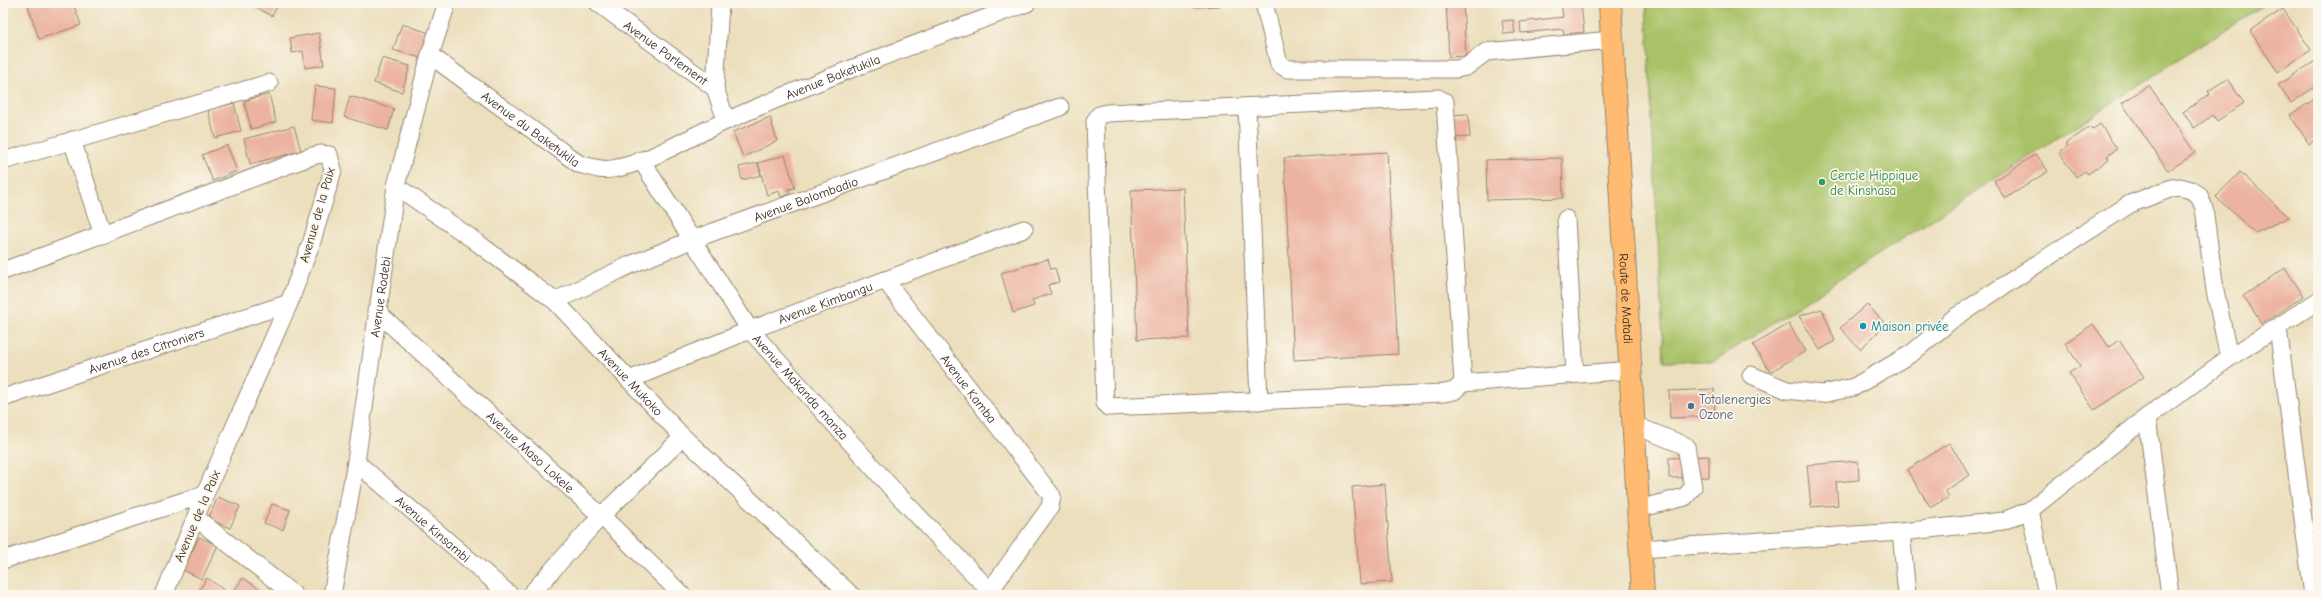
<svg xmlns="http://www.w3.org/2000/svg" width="2321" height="598" font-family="'Comic Neue',sans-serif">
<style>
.green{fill:#a9c267;stroke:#727642}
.building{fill:#ecb3a0}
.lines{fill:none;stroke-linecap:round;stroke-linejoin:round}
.minor-casing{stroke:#94846e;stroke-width:19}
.major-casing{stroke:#94846e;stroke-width:24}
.minor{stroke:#fff;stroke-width:17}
.major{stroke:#febb71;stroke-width:22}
.leisure-dot{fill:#2e9e5b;stroke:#fbf7ec;stroke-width:1.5}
.culture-dot{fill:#0f9aa8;stroke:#fbf7ec;stroke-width:1.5}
.service-dot{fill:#5c6f8a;stroke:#fbf7ec;stroke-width:1.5}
.labels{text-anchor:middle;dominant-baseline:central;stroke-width:3.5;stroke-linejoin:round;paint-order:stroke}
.street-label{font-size:13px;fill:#3b2a1e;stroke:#fbf7ec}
.leisure-label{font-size:13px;fill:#27864d;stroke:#fbf7ec;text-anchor:start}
.culture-label{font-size:13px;fill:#0d838f;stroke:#fbf7ec;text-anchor:start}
.service-label{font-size:13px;fill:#4e5e75;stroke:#fbf7ec;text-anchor:start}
</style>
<rect width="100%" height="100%" fill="#fbf7ec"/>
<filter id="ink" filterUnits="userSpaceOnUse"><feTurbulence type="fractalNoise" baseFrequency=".025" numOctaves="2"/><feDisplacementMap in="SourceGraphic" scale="8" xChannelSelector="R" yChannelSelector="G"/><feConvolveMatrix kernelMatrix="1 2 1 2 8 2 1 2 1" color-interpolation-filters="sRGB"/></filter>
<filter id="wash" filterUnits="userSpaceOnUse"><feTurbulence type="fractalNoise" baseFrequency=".012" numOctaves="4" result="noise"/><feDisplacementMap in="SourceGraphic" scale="16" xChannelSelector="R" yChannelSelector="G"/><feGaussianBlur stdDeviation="0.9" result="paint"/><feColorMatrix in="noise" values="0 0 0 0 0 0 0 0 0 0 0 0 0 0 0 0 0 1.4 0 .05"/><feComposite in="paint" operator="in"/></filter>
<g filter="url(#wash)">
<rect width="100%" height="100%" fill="#ecdfbd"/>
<path class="green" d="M 1646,3 L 2266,3 L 1714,361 L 1664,361 Z"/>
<g id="blocks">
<g class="building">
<path d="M 27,3 L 73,3 L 81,25 L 39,39 Z"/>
<path d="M 253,3 L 279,3 L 272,16 L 251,5 Z"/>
<path d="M 1193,3 L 1219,3 L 1220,6 L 1193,7 Z"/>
<path d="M 1446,3 L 1463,3 L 1466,56 L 1449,57 Z"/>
<path d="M 1561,3 L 1581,3 L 1584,32 L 1564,34 L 1563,29 L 1521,33 L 1520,22 L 1563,17 Z"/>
<path d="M 2283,9 L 2311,50 L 2278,72 L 2250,31 Z"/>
<path d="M 1513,20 L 1515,33 L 1504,34 L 1502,21 Z"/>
<path d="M 402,24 L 429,33 L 421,58 L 393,50 Z"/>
<path d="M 319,33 L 324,65 L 305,68 L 303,51 L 292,53 L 290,38 Z"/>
<path d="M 382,58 L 410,66 L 402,92 L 374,83 Z"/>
<path d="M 2317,60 L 2318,85 L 2291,103 L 2278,85 Z"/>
<path d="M 2227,79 L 2244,103 L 2217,121 L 2213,115 L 2194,128 L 2183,112 L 2210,94 L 2208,91 Z"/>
<path d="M 2149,85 L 2195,153 L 2168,171 L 2122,103 Z"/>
<path d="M 315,86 L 336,88 L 333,123 L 311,120 Z"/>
<path d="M 269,94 L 276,122 L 251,129 L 244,101 Z"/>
<path d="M 350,96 L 394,109 L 388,130 L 344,117 Z"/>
<path d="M 2318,97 L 2318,137 L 2309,144 L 2290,115 Z"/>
<path d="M 234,103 L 241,131 L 215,138 L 208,110 Z"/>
<path d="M 1468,114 L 1470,137 L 1452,138 L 1450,115 Z"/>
<path d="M 770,117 L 777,141 L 743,157 L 733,132 Z"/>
<path d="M 2100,124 L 2117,149 L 2107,156 L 2109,159 L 2088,174 L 2085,171 L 2076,177 L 2059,153 L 2068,146 L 2066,143 L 2090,127 L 2092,130 Z"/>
<path d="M 294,126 L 301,151 L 250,164 L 244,139 Z"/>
<path d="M 227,145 L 237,171 L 213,181 L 202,155 Z"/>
<path d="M 1387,152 L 1398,354 L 1294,360 L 1284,158 Z"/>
<path d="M 2036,154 L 2048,171 L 2005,199 L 1994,181 Z"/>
<path d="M 785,155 L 795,188 L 788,189 L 790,194 L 781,197 L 779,191 L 767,195 L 758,163 Z"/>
<path d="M 1562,158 L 1563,198 L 1487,200 L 1486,160 Z"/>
<path d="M 758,163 L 761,175 L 742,180 L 739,167 Z"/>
<path d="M 2240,172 L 2289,217 L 2255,233 L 2216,197 Z"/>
<path d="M 1183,188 L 1189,338 L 1137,340 L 1131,190 Z"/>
<path d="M 1048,259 L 1051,269 L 1055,268 L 1059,282 L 1048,285 L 1051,294 L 1032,300 L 1034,306 L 1013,313 L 1001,273 Z"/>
<path d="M 2285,268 L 2304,296 L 2262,324 L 2243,296 Z"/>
<path d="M 1867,304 L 1886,325 L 1860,349 L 1840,328 Z"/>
<path d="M 1822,309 L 1835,341 L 1820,350 L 1799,316 Z"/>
<path d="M 1789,324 L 1806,351 L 1770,372 L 1753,345 Z"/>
<path d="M 2093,324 L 2109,347 L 2119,340 L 2144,377 L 2094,410 L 2069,373 L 2080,366 L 2065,343 Z"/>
<path d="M 1714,389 L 1715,416 L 1670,418 L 1669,391 Z"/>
<path d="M 1949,443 L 1970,475 L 1945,491 L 1949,497 L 1931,508 L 1907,470 Z"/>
<path d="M 1709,456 L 1709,477 L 1669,478 L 1669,458 Z"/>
<path d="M 1858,461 L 1859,480 L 1836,482 L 1838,505 L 1811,507 L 1807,465 Z"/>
<path d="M 1385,484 L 1392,582 L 1360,584 L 1352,487 Z"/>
<path d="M 218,497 L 240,506 L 230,528 L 208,519 Z"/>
<path d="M 272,504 L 290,510 L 283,530 L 264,523 Z"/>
<path d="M 199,537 L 218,545 L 202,579 L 183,570 Z"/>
<path d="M 207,578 L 231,595 L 206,595 L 199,590 Z"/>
<path d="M 243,578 L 261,590 L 258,595 L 231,595 Z"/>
</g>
</g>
</g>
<g filter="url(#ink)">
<use href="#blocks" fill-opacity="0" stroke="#94846e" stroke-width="1"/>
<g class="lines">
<g class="minor-casing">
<g id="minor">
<path id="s1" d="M 598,3 L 715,88"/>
<path d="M 720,3 L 715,88 L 726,120"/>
<path d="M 1264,3 L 1279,64 L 1287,69 L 1456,69 L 1466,67 L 1486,52 L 1611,40"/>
<path id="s2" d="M 430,55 L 579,164 C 591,167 600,171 612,169 C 650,163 690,136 726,121 C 825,77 926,40 1027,3"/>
<path d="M 1247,107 L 1259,401"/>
<path d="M 72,140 L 103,235"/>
<path id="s3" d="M 641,160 L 750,330 L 896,493 L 990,591 L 991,595"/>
<path d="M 3,161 L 269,83"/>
<path id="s4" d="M 396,186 L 471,238 L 555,301 L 683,437 L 851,595"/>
<path d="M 1566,219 L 1575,374"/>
<path d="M 3,271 L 312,156 L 321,154 L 329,155 L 333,170 L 312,241 L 289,303 L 205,494 L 164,595"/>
<path id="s5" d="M 885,280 L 1052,496 L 1050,507 L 987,595"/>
<path id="s6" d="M 555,301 L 630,265 L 694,239 L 1060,107"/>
<path id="s7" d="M 376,311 L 612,526 L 682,595"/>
<path d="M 2278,328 L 2313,595"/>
<path d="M 1751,375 L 1787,390 L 1823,394 L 1854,387 L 1912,353 L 1954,318 L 2130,204 L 2172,188 L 2180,187 L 2191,190 L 2199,195 L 2204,208 L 2215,290 L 2229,358"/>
<path id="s8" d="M 629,380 L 750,330 L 1024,229"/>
<path d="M 1463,383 L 1445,102 L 1438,98 L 1107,113 L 1099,115 L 1095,121 L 1105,403 L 1108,407 L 1444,393 L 1454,391 L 1463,383 L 1631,370"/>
<path id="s9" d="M 3,398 L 289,303"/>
<path d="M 2147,417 L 2170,595"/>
<path d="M 1634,425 L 1686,446 L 1693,487 L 1685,497 L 1638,509"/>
<path id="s10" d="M 356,462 L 510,595"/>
<path d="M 2030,510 L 2047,595"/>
<path d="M 196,518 L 294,595"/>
<path d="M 1901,532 L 1907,595"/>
<path d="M 1641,549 L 1901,532 L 2003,521 L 2030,510 L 2147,417 L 2229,358 L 2318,301"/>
<path d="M 3,560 L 205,494"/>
<path id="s11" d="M 332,595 L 356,462 L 396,186 L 430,55 L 447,3"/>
<path d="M 530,595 L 601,516 L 683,437"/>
</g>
</g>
<g class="major-casing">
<g id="major">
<path id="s12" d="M 1610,3 L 1643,595"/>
</g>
</g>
<use href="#minor" class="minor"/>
<use href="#major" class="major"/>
</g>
</g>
<circle class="leisure-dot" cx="1822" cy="182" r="4"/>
<circle class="culture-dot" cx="1863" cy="326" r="4"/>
<circle class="service-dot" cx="1691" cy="406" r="4"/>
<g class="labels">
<g class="street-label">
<text stroke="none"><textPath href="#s1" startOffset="84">Avenue Parlement</textPath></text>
<text stroke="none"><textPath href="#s2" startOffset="458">Avenue Baketukila</textPath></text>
<text stroke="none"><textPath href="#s2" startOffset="125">Avenue du Baketukila</textPath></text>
<text stroke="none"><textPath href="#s6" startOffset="271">Avenue Balombadio</textPath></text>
<text transform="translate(317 215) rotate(-74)">Avenue de la Paix</text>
<text stroke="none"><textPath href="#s11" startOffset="302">Avenue Rodebi</textPath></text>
<text stroke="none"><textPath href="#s12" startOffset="296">Route de Matadi</textPath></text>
<text stroke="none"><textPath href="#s8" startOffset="211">Avenue Kimbangu</textPath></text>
<text stroke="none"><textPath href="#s9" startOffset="151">Avenue des Citroniers</textPath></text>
<text stroke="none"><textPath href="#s4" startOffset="307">Avenue Mukoko</textPath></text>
<text stroke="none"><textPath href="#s3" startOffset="278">Avenue Makanda manza</textPath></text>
<text stroke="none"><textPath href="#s5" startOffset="137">Avenue Kamba</textPath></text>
<text stroke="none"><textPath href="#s7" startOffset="209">Avenue Maso Lokele</textPath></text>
<text transform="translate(197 516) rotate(-67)">Avenue de la Paix</text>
<text stroke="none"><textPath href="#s10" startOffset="102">Avenue Kinsambi</textPath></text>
</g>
<g class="leisure-label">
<text x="1830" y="175">Cercle Hippique<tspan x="1830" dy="15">de Kinshasa</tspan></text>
</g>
<g class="culture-label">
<text x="1871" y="326">Maison privée</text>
</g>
<g class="service-label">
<text x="1699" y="399">Totalenergies<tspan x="1699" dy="15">Ozone</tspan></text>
</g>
</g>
<rect width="2321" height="598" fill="none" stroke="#fbf7ec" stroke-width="16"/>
</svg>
